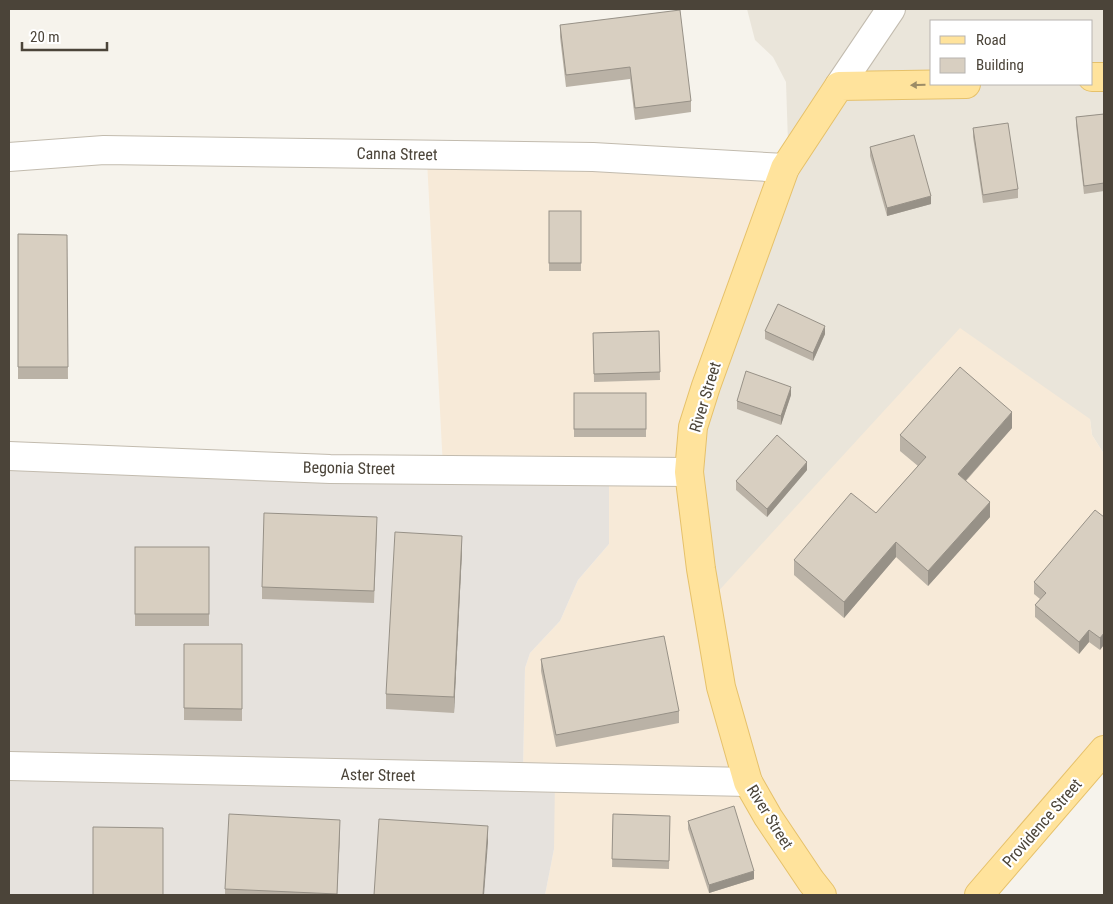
<svg xmlns="http://www.w3.org/2000/svg" width="1113" height="904" font-family="'Roboto Condensed',sans-serif">
<style>
.residential{fill:#eae5da;fill-rule:evenodd}
.commercial{fill:#f7ead8}
.industrial{fill:#e6e2dd}
.lines{fill:none;stroke-linecap:round;stroke-linejoin:round}
.minor-casing{stroke:#c2bbae;stroke-width:30}
.major-casing{stroke:#e6c16a;stroke-width:30}
.minor{stroke:#fff;stroke-width:28}
.major{stroke:#ffe39c;stroke-width:28}
.wall{fill:#bab2a6}
.shaded-wall{fill:#979187}
.building{fill:#d8cfc1;stroke:#979187}
.oneway{fill:#9c8c66}
.labels{text-anchor:middle;dominant-baseline:central;stroke-width:4.5;stroke-linejoin:round;paint-order:stroke}
.street-label{font-size:16px;fill:#4b4439;stroke:#fff}
</style>
<rect width="100%" height="100%" fill="#f6f3ec"/>
<path class="residential" d="M 747,9 L 1104,9 L 1104,454 L 1092,435 L 1090,419 L 735,575 L 713,597 L 695,470 L 788,143 L 786,82 L 773,57 L 755,40 ZM 932,21 L 1092,21 L 1092,84 L 932,84 Z"/>
<path class="commercial" d="M 783,159 L 738,296 L 698,454 L 713,597 L 960,328 L 1090,419 L 1092,435 L 1104,454 L 1104,745 L 979,895 L 545,895 L 554,849 L 523,771 L 525,668 L 530,653 L 560,621 L 578,580 L 609,544 L 443,468 L 427,160 Z"/>
<path class="industrial" d="M 9,456 L 609,473 L 609,544 L 578,580 L 560,621 L 530,653 L 525,668 L 523,771 L 555,779 L 554,849 L 545,895 L 9,895 Z"/>
<g class="lines">
<g class="minor-casing">
<g id="minor">
<path d="M 839,86 L 891,9"/>
<path d="M 9,157 L 104,150 L 593,157 L 785,168"/>
<path d="M 9,456 L 330,469 L 689,472"/>
<path d="M 9,766 L 748,782"/>
</g>
</g>
<g class="major-casing">
<g id="major">
<path d="M 1092,77 L 1104,77"/>
<path d="M 822,895 L 811,881 L 768,817 L 748,782 L 721,687 L 701,569 L 689,472 L 693,427 L 706,386 L 785,168 L 839,86 L 966,84"/>
<path d="M 979,895 L 1104,750"/>
</g>
</g>
<use href="#minor" class="minor"/>
<use href="#major" class="major"/>
</g>
<g class="wall">
<path d="M 560,25 L 691,101 L 691,112 L 635,120 L 630,79 L 566,87 L 560,37 Z"/>
<path d="M 1104,114 L 1104,191 L 1084,194 L 1076,125 L 1076,117 Z"/>
<path d="M 973,128 L 1018,189 L 1018,198 L 983,203 L 973,137 Z"/>
<path d="M 870,147 L 931,204 L 887,216 L 870,156 Z"/>
<rect x="549" y="211" width="32" height="60"/>
<path d="M 18,234 L 67,235 L 68,379 L 18,379 Z"/>
<path d="M 659,331 L 660,380 L 594,382 L 593,333 Z"/>
<path d="M 765,331 L 825,334 L 813,361 L 765,339 Z"/>
<rect x="574" y="393" width="72" height="44"/>
<path d="M 791,395 L 781,425 L 737,409 L 737,401 Z"/>
<path d="M 1012,428 L 966,481 L 990,517 L 928,586 L 896,557 L 844,618 L 794,575 L 794,560 L 876,513 L 918,466 L 900,451 L 900,435 Z"/>
<path d="M 807,470 L 767,517 L 736,490 L 736,481 Z"/>
<path d="M 1104,517 L 1100,650 L 1089,642 L 1079,654 L 1035,617 L 1035,605 L 1040,599 L 1034,594 L 1034,582 Z"/>
<path d="M 377,529 L 374,603 L 262,599 L 262,587 Z"/>
<rect x="135" y="547" width="74" height="79"/>
<path d="M 462,551 L 454,713 L 386,709 L 386,694 Z"/>
<path d="M 184,644 L 242,644 L 242,721 L 184,720 Z"/>
<path d="M 541,659 L 679,711 L 679,723 L 556,747 L 541,671 Z"/>
<path d="M 613,814 L 670,816 L 669,869 L 612,867 Z"/>
<path d="M 688,821 L 754,879 L 709,893 L 688,829 Z"/>
<path d="M 340,832 L 337,895 L 225,895 L 225,889 Z"/>
</g>
<g class="shaded-wall">
<path d="M 931,196 L 931,204 L 887,216 L 887,208 Z"/>
<path d="M 825,326 L 825,334 L 813,361 L 813,353 Z"/>
<path d="M 791,387 L 791,395 L 781,425 L 781,416 Z"/>
<path d="M 1012,412 L 1012,428 L 958,489 L 958,474 Z"/>
<path d="M 807,462 L 807,470 L 767,517 L 767,509 Z"/>
<path d="M 990,502 L 990,517 L 928,586 L 928,571 Z"/>
<path d="M 462,536 L 462,551 L 454,713 L 454,697 Z"/>
<path d="M 896,542 L 896,557 L 844,618 L 844,602 Z"/>
<path d="M 1089,630 L 1089,642 L 1079,654 L 1079,642 Z"/>
<path d="M 1104,633 L 1104,645 L 1100,650 L 1100,638 Z"/>
<path d="M 340,820 L 340,832 L 337,895 Z"/>
<path d="M 488,826 L 488,842 L 484,895 L 483,895 Z"/>
<path d="M 754,871 L 754,879 L 709,893 L 709,885 Z"/>
</g>
<g class="building">
<path d="M 680,10 L 691,101 L 635,108 L 630,67 L 566,75 L 560,25 Z"/>
<path d="M 1104,114 L 1104,183 L 1084,186 L 1076,117 Z"/>
<path d="M 1008,123 L 1018,189 L 983,195 L 973,128 Z"/>
<path d="M 914,135 L 931,196 L 887,208 L 870,147 Z"/>
<rect x="549" y="211" width="32" height="52"/>
<path d="M 18,234 L 67,235 L 68,367 L 18,367 Z"/>
<path d="M 778,304 L 825,326 L 813,353 L 765,331 Z"/>
<path d="M 659,331 L 660,372 L 594,374 L 593,333 Z"/>
<path d="M 960,367 L 1012,412 L 958,474 L 990,502 L 928,571 L 896,542 L 844,602 L 794,560 L 851,493 L 876,513 L 926,457 L 900,435 Z"/>
<path d="M 746,371 L 791,387 L 781,416 L 737,401 Z"/>
<rect x="574" y="393" width="72" height="36"/>
<path d="M 777,435 L 807,462 L 767,509 L 736,481 Z"/>
<path d="M 1095,510 L 1104,517 L 1104,633 L 1100,638 L 1089,630 L 1079,642 L 1035,605 L 1046,593 L 1034,582 Z"/>
<path d="M 264,513 L 377,517 L 374,591 L 262,587 Z"/>
<path d="M 395,532 L 462,536 L 454,697 L 386,694 Z"/>
<rect x="135" y="547" width="74" height="67"/>
<path d="M 664,636 L 679,711 L 556,735 L 541,659 Z"/>
<path d="M 184,644 L 242,644 L 242,709 L 184,708 Z"/>
<path d="M 734,806 L 754,871 L 709,885 L 688,821 Z"/>
<path d="M 229,814 L 340,820 L 337,894 L 225,889 Z"/>
<path d="M 613,814 L 670,816 L 669,861 L 612,859 Z"/>
<path d="M 379,819 L 488,826 L 483,895 L 374,895 Z"/>
<path d="M 93,827 L 163,828 L 163,895 L 93,895 Z"/>
</g>
<defs><path id="oneway-solid" d="M-6-.8H1V-3.2L6.5 0L1 3.2V.8H-6Z" transform="scale(1.25)"/></defs>
<use class="oneway" href="#oneway-solid" transform="translate(918 85) rotate(179)"/>
<g class="labels">
<g class="street-label">
<text transform="translate(397 154) rotate(1)">Canna Street</text>
<text transform="translate(705 397) rotate(-73)">River Street</text>
<text transform="translate(349 468) rotate(1)">Begonia Street</text>
<text transform="translate(378 775) rotate(1)">Aster Street</text>
<text transform="translate(770 817) rotate(58)">River Street</text>
<text transform="translate(1042 823) rotate(-49)">Providence Street</text>
</g>
</g>
<rect width="1113" height="904" fill="none" stroke="#4b4439" stroke-width="20"/>
<rect x="930" y="20" width="162" height="65" fill="#ffffff" stroke="#b7b4b0"/>
<rect x="940" y="36" width="25" height="8" fill="#ffe39c" stroke="#b7b4b0"/>
<text x="976" y="45" font-size="15" fill="#4b4439">Road</text>
<rect x="940" y="58" width="25" height="15" fill="#d8cfc1" stroke="#b7b4b0"/>
<text x="976" y="70" font-size="15" fill="#4b4439">Building</text>
<path d="M22 42v8h85v-8" fill="none" stroke="#4b4439" stroke-width="2.5"/>
<text x="30" y="42" font-size="15" fill="#4b4439" stroke="#ffffff" stroke-width="4" paint-order="stroke">20 m</text>
</svg>
